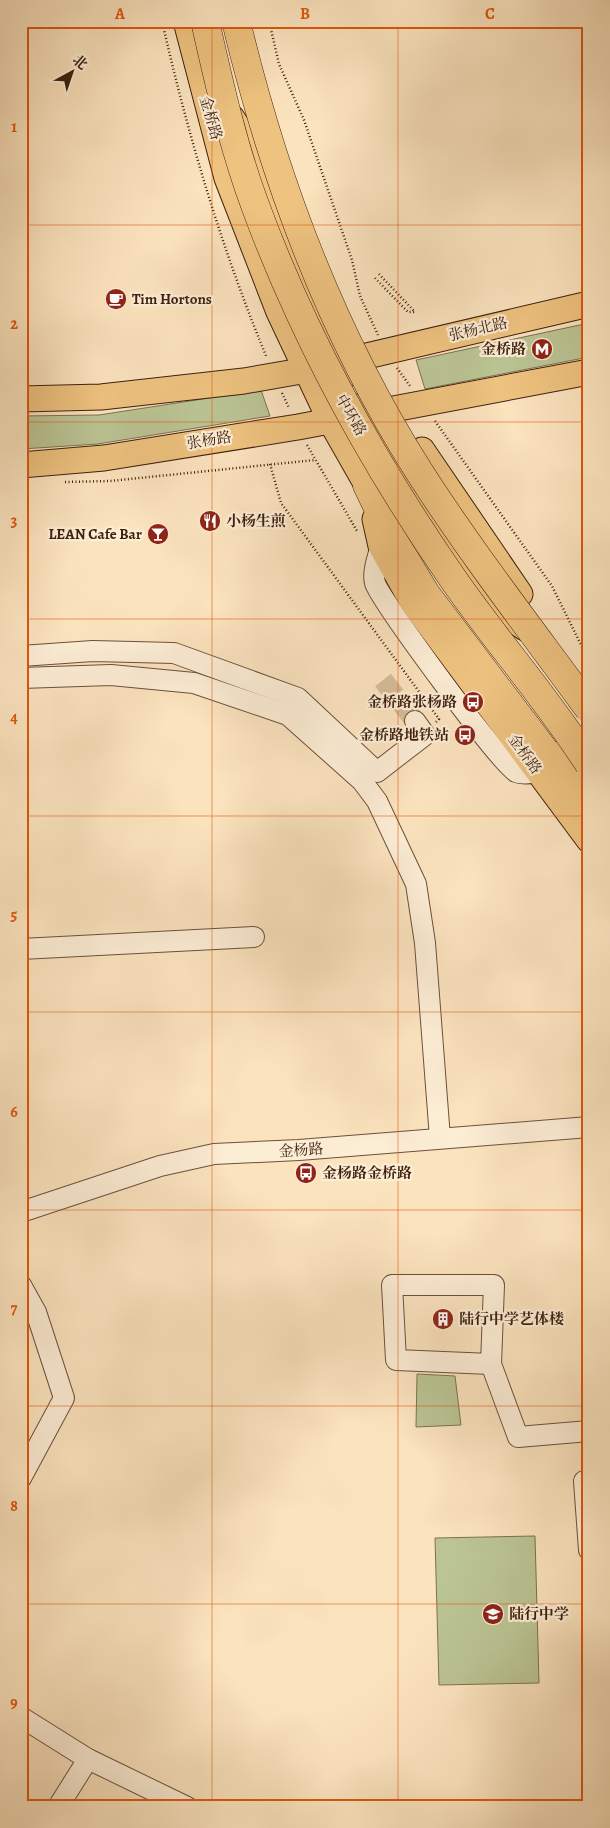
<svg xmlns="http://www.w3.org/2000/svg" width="610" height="1828" font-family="Alegreya,'Noto Serif SC',serif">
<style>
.green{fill:#bbc494;stroke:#7c7252}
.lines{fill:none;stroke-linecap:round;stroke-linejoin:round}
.minor-tunnel{stroke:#d5bc9b;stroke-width:20;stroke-dasharray:20 10;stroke-linecap:butt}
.minor-casing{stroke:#6c503b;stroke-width:22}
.major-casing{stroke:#3c1f0f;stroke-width:27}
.highway-casing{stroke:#3c1f0f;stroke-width:29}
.path{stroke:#3c1f0f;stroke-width:2.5;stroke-dasharray:1 2.5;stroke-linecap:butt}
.minor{stroke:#fcedd5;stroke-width:20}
.major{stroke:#eec27f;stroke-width:25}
.highway{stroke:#eec27f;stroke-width:28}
.highway-bridge-casing{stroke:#3c1f0f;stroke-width:29;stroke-linecap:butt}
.highway-bridge{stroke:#eec27f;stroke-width:28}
.grid{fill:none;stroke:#df560c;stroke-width:1;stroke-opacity:0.55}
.labels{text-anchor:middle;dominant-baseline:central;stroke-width:4.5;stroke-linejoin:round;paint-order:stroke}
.street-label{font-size:15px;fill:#3c1f0f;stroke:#fcedd5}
.poi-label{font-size:15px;font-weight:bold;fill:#3c1f0f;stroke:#fcedd5;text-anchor:start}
.neatline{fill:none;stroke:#df560c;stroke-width:2}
.grid-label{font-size:16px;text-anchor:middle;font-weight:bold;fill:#df560c}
</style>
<rect width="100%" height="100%" fill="#fbe3be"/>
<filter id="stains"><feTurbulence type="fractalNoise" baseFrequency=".004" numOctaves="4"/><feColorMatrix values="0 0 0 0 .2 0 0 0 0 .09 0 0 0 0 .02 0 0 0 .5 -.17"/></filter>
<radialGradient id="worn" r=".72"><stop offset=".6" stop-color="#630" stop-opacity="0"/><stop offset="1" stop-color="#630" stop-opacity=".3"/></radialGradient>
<g class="green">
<path d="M 589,323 L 589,357 L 425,389 L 416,360 Z"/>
<path d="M 261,390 L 270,416 L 98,444 L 21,449 L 21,416 L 99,415 Z"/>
<path d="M 417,1374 L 455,1376 L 461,1425 L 416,1427 Z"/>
<path d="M 535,1536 L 539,1683 L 439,1685 L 435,1538 Z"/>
</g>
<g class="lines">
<path class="minor-tunnel" d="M 383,680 L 415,721"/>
<g class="minor-casing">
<g id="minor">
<path d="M 381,546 C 378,556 372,573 375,583 C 381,601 503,767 516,772 C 523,775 532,773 539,772"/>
<path d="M 21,656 L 93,651 L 174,653 L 298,698 L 377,772 L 425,735 L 415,721"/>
<path d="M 21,678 L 111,675 L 194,683 L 288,715 L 362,781 L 377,801 L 416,884 L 425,943 L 440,1138"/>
<path d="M 21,949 L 254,937"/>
<path d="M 21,1212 L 160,1166 L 214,1154 L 299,1150 L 589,1127"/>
<path d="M 21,1285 L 36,1312 L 64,1398 L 21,1478"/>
<path d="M 491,1364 L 396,1360 L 392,1285 L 494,1285 L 491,1364 L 518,1437 L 589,1431"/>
<path d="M 589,1480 L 584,1481 L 589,1550"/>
<path d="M 21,1717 L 88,1759 L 187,1807"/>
<path d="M 58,1807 L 88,1759"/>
</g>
</g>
<g class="major-casing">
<g id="major">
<path d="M 186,21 L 227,178 L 279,312 L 330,420 L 367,485 L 379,500"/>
<path d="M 232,118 C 269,173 287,244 314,306 C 324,330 333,353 350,373"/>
<path d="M 21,399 L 101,397 L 244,381 L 307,370 L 589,304"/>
<path d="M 357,407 L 382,440 L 444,539 L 485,595 L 500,611 L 525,628"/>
<path d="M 422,450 L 520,594"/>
<path d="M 21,465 L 104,458 L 298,427 L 589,372"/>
<path d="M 375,519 L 381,546 L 413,603 L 589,840"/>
<path d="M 566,750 L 589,783"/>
</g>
</g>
<g class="highway-casing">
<path id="highway" d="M 367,485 L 394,541 L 426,594 L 554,763 L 589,815"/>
</g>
<g class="path">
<path d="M 162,21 C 188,136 222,250 267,358"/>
<path d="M 269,21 L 279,64 L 304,120 L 352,260 L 360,296 L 378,335"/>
<path d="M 379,274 L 415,312"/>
<path d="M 375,278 L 408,312 L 415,312"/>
<path d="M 397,368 L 410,386"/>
<path d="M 282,393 L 289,408"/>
<path d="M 435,421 L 552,586 L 589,661"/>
<path d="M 307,445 L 357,531"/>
<path d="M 270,464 L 281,503 L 439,719 L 436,722"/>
<path d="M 65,482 L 110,481 L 315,460"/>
</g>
<use href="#minor" class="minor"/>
<use href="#major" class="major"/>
<use href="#highway" class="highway"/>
<g class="highway-bridge-casing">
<g id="highway-bridge">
<path d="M 205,21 C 219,83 233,146 255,205 C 304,338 371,460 451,576 C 495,640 547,698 589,764"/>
<path d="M 236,21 C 274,180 332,335 420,473 C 472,554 532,631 589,709"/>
</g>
</g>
<use href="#highway-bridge" class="highway-bridge"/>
</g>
<path class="grid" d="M 212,21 L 212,1807M 398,21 L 398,1807M 21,225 L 589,225M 21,422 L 589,422M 21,619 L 589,619M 21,816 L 589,816M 21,1012 L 589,1012M 21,1210 L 589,1210M 21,1406 L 589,1406M 21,1604 L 589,1604"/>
<defs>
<g id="cafe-disc" transform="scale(1.125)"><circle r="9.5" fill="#8f2418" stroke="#fcedd5"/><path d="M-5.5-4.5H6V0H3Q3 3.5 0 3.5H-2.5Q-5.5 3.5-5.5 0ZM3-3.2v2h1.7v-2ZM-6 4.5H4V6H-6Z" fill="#fff"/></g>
<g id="metro-disc" transform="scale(1.125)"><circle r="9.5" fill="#8f2418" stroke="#fcedd5"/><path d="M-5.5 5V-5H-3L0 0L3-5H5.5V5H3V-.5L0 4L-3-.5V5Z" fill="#fff"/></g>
<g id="restaurant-disc" transform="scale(1.125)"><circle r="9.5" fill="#8f2418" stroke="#fcedd5"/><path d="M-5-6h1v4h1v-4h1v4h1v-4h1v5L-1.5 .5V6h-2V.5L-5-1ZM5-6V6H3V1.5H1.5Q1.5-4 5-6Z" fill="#fff"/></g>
<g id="bar-disc" transform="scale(1.125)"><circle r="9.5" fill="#8f2418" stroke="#fcedd5"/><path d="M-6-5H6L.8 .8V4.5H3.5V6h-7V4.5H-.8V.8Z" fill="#fff"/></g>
<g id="bus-disc" transform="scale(1.125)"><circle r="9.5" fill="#8f2418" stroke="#fcedd5"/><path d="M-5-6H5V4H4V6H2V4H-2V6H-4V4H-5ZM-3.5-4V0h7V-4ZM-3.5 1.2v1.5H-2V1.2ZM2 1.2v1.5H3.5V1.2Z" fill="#fff"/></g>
<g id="building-disc" transform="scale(1.125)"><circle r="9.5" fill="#8f2418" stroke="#fcedd5"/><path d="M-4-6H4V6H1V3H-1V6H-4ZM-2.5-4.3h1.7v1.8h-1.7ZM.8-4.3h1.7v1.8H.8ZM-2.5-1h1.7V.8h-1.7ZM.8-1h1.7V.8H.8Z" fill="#fff"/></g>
<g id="school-disc" transform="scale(1.125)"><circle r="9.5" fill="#8f2418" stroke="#fcedd5"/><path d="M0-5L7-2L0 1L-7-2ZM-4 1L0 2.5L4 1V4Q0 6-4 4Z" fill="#fff"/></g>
</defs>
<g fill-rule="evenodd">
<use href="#cafe-disc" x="116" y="299"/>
<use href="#metro-disc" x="542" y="349"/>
<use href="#restaurant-disc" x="210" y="521"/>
<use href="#bar-disc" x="158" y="534"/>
<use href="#bus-disc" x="473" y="702"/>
<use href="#bus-disc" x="465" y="735"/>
<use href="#bus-disc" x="306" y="1173"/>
<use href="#building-disc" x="443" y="1319"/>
<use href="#school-disc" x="493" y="1614"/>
</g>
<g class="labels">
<g class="street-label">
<text transform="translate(211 118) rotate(74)">金桥路</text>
<text transform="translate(478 329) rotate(-13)">张杨北路</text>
<text transform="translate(351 415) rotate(60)">中环路</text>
<text transform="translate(209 440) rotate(-9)">张杨路</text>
<text transform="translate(525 754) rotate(54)">金桥路</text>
<text transform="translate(301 1150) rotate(-4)">金杨路</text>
</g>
<g class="poi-label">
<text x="132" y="299">Tim Hortons</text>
<text x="526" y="349" text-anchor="end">金桥路</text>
<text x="226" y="521">小杨生煎</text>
<text x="142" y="534" text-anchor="end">LEAN Cafe Bar</text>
<text x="457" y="702" text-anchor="end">金桥路张杨路</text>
<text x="449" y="735" text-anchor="end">金桥路地铁站</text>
<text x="322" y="1173">金杨路金桥路</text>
<text x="459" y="1319">陆行中学艺体楼</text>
<text x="509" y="1614">陆行中学</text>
</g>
</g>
<rect width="610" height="1828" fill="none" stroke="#fbe3be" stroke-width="55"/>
<g transform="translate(72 72) rotate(40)" stroke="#fcedd5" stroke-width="4" paint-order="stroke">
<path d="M0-4L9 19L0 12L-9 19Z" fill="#3c1f0f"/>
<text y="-8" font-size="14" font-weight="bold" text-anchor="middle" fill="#3c1f0f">北</text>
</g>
<rect x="28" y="28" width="554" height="1772" class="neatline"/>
<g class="grid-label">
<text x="120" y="19">A</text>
<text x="305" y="19">B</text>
<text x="490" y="19">C</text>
<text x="14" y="132">1</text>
<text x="14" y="329">2</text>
<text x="14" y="526">3</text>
<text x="14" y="723">4</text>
<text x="14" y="920">5</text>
<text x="14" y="1117">6</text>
<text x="14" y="1314">7</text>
<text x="14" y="1511">8</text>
<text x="14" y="1708">9</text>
</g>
<rect width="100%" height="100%" filter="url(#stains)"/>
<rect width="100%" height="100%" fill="url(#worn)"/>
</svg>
